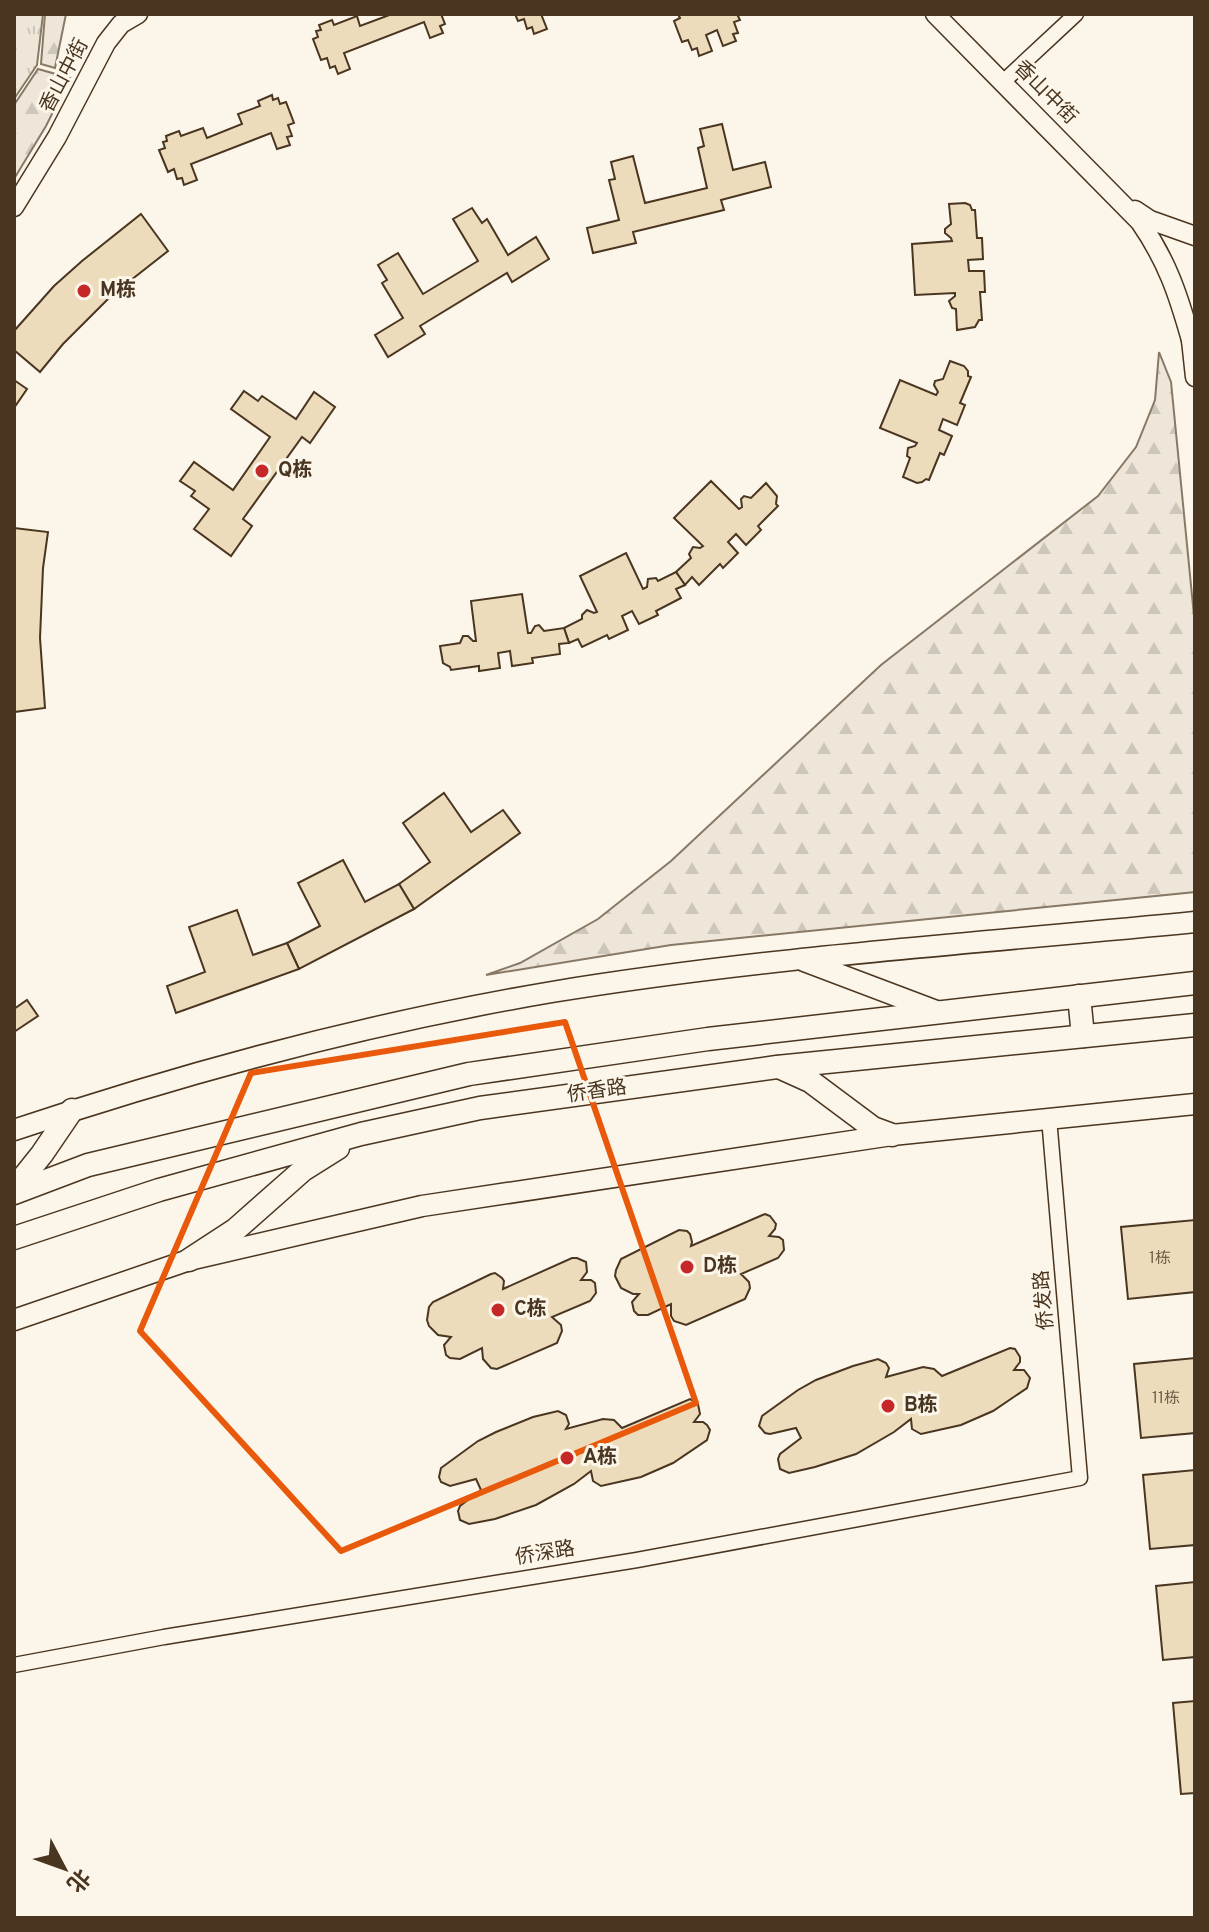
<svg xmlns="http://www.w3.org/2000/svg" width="1209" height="1932" font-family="Overpass,'Noto Sans SC',sans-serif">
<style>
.forest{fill:url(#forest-firs);stroke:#887966;stroke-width:2}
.park{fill:url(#park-tufts);stroke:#887966;stroke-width:2}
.building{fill:#ecdcbc;stroke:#4a3520;stroke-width:2}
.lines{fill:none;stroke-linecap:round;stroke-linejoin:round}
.minor-casing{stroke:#4a3520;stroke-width:17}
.tertiary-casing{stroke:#4a3520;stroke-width:21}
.secondary-casing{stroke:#4a3520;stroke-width:23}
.primary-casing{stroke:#4a3520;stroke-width:25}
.minor{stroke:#fbf6e9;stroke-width:14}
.tertiary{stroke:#fbf6e9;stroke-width:18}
.secondary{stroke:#fbf6e9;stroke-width:20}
.primary{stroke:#fbf6e9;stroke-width:22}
.marked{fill:none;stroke:#e8590c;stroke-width:6;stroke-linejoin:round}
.poi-dot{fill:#c62828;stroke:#fbf6e9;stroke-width:3}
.labels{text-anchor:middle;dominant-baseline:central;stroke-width:6;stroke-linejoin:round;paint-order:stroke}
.number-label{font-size:16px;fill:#725f47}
.street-label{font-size:20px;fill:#4a3520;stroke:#fbf6e9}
.poi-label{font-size:20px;font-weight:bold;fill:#4a3520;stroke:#fbf6e9;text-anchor:start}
</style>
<defs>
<pattern id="forest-firs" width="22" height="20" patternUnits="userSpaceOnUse" patternTransform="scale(2)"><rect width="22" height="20" fill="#ede6d9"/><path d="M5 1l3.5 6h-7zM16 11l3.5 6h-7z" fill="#cdc6ba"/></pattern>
<pattern id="park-tufts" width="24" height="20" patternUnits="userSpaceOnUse" patternTransform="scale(2)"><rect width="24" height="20" fill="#ede6d9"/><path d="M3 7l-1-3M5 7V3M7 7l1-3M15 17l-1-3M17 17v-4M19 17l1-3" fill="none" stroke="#cdc6ba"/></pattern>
</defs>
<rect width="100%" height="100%" fill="#fbf6e9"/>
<g class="forest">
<path d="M 45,14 L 66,14 L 55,68 L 41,64 Z"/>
<path d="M 38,69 L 70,78 L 46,126 L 14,179 L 14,105 Z"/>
<path d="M 1159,352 L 1171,382 L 1195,626 L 1195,892 L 671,945 L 486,975 L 520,963 L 598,919 L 671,861 L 881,665 L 1098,496 L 1136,447 L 1155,400 Z"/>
</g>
<path class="park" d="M 14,14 L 43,14 L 37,65 L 14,99 Z"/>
<g class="building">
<path d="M 392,14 L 441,14 L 445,24 L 440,26 L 443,33 L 430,38 L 424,22 L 344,53 L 350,69 L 338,74 L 335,66 L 330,68 L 327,58 L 321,60 L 313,39 L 318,37 L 316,31 L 321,30 L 319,25 L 332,20 L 334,25 L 357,16 L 360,26 Z"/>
<path d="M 515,14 L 541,14 L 547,29 L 534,34 L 532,27 L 527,29 L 524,19 L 518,21 Z"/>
<path d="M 678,14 L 737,14 L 740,20 L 734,22 L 738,33 L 733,34 L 736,41 L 723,46 L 717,30 L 706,35 L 712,51 L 699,56 L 697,48 L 692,50 L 688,40 L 682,42 L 674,21 L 680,18 Z"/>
<path d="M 272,95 L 273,100 L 278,98 L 280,104 L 286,102 L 294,123 L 288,125 L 292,136 L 287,137 L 290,145 L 277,149 L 271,133 L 191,164 L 197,180 L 184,185 L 182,178 L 177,179 L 174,169 L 168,172 L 159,150 L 165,148 L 163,142 L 167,141 L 166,136 L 179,131 L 181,136 L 203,128 L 207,138 L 242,124 L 238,114 L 260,106 L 258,101 Z"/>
<path d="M 722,124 L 733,170 L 765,162 L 771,187 L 721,200 L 724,210 L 633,232 L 636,243 L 593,253 L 587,228 L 619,220 L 609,180 L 615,179 L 611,162 L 633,156 L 645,203 L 707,188 L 698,148 L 704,146 L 700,129 Z"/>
<path d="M 965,203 L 970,205 L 972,210 L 975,210 L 977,238 L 982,238 L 983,259 L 968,260 L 969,271 L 984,271 L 985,292 L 980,292 L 982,320 L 979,320 L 975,327 L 957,330 L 956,309 L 952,308 L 949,301 L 955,296 L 955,293 L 915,295 L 912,244 L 952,241 L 951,238 L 945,233 L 945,229 L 951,224 L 949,204 Z"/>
<path d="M 472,208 L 482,223 L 487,219 L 508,255 L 536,237 L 549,259 L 512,282 L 507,273 L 420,326 L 425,334 L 388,357 L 375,335 L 403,318 L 382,283 L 387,280 L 378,265 L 398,253 L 423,294 L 478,261 L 453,219 Z"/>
<path d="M 141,214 L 168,251 L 112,295 L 63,344 L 40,372 L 14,350 L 14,331 L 54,286 L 82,261 Z"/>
<path d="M 950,361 L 964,366 L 968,371 L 968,376 L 971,377 L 960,403 L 965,405 L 957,425 L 943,419 L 939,430 L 952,436 L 944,455 L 940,453 L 929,480 L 926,479 L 922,482 L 917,483 L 903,477 L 910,458 L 907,456 L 908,448 L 915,446 L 917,443 L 880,428 L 900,380 L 936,395 L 938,392 L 934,385 L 935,381 L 943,379 Z"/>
<path d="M 14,380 L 27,389 L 14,408 Z"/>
<path d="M 244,391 L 258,401 L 262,396 L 296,419 L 314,392 L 335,407 L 310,443 L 302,437 L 243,519 L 252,526 L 231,556 L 194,529 L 209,509 L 191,496 L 195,491 L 180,481 L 194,462 L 233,490 L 270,437 L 231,409 Z"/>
<path d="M 711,481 L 739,509 L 742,507 L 741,499 L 744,496 L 751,498 L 766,483 L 777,496 L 776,504 L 778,506 L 758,526 L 761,530 L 746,545 L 736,534 L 728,542 L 738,553 L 723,568 L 720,564 L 699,585 L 692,577 L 685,585 L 676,572 L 691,558 L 689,554 L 693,547 L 700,548 L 703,546 L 674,518 Z"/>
<path d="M 14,528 L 48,532 L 43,568 L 40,638 L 45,708 L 14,712 Z"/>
<path d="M 626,553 L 643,589 L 647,587 L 648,579 L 656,578 L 658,581 L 676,572 L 685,585 L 676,589 L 681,598 L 656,611 L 658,615 L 639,624 L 632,611 L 622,616 L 628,630 L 609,639 L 607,635 L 582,647 L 578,639 L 569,643 L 564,628 L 582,619 L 582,615 L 587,610 L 594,613 L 597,612 L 580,576 Z"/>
<path d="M 522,594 L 528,633 L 531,633 L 535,626 L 539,625 L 544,631 L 564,628 L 569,643 L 559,644 L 560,654 L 532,658 L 533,663 L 512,666 L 510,651 L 498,653 L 500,668 L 479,671 L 479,666 L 451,670 L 450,667 L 443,663 L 440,646 L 460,643 L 463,636 L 468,636 L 473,641 L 476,641 L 471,601 Z"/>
<path d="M 444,793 L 471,832 L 503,810 L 520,833 L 414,909 L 399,884 L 430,862 L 403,823 Z"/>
<path d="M 343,860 L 365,902 L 399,884 L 414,909 L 299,969 L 287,943 L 320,926 L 298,883 Z"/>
<path d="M 237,910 L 253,955 L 287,943 L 299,969 L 176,1013 L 167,986 L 205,972 L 189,927 Z"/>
<path d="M 27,1000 L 38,1016 L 14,1032 L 14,1009 Z"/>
<path d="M 765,1214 L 770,1216 L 776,1224 L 775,1229 L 769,1236 L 779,1237 L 783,1240 L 784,1250 L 778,1258 L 741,1274 L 749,1282 L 750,1288 L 745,1299 L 686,1325 L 674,1321 L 671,1316 L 671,1304 L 648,1315 L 638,1315 L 634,1311 L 632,1302 L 639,1294 L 633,1294 L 621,1288 L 615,1276 L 616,1270 L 621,1259 L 679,1230 L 687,1231 L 690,1234 L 692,1242 L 691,1246 Z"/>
<path d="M 1195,1220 L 1195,1292 L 1128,1299 L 1121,1227 Z"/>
<path d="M 572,1258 L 577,1258 L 586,1262 L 587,1272 L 581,1280 L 591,1280 L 595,1283 L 596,1293 L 590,1301 L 552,1317 L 561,1325 L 562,1331 L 557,1343 L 497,1369 L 491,1368 L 483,1359 L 482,1348 L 460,1359 L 450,1358 L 446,1355 L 444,1345 L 451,1337 L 438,1335 L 429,1326 L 427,1320 L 429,1307 L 433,1302 L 491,1274 L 495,1273 L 502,1278 L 504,1281 L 503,1289 Z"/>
<path d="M 1010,1348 L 1015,1349 L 1020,1357 L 1020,1362 L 1014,1370 L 1024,1370 L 1030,1378 L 1027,1388 L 993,1411 L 961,1425 L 921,1434 L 912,1429 L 911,1419 L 894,1432 L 856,1454 L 815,1467 L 789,1473 L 780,1469 L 778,1459 L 780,1454 L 801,1438 L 796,1428 L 770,1434 L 765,1433 L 759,1426 L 762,1416 L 798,1390 L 816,1380 L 853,1366 L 878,1359 L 886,1363 L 889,1368 L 886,1377 L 923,1367 L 934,1369 L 942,1376 Z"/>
<path d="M 1195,1358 L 1195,1433 L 1141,1438 L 1134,1364 Z"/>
<path d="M 690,1399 L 698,1404 L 700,1414 L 694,1422 L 703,1422 L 707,1425 L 710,1430 L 707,1440 L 673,1463 L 641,1477 L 601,1486 L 593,1481 L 591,1471 L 574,1484 L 536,1505 L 495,1519 L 469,1524 L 460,1520 L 458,1511 L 460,1506 L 481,1490 L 476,1479 L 450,1486 L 441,1482 L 439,1477 L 441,1468 L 478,1441 L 496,1432 L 533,1417 L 558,1411 L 566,1415 L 569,1424 L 566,1429 L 603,1419 L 614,1420 L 622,1428 Z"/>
<path d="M 1195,1470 L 1195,1545 L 1150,1549 L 1143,1475 Z"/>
<path d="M 1195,1582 L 1195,1657 L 1163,1660 L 1156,1586 Z"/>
<path d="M 1195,1701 L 1195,1793 L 1181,1794 L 1173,1703 Z"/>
</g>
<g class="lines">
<g class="minor-casing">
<g id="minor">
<path d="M 1003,82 L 1076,14"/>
<path d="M 14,1665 L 164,1637 L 637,1560 L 1080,1478 L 1049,1118"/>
</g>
</g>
<g class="tertiary-casing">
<g id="tertiary">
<path d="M 935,14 L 1140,222 C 1167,261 1178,294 1191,340"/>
<path d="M 14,207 L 57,137 L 106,43 L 121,24 L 138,14"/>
<path d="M 1135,210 L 1150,220 L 1195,236"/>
<path d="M 1192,328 L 1191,340 L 1195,377"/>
</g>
</g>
<g class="secondary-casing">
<g id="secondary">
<path d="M 804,961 L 939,1012"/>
<path d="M 14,1130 C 190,1071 369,1023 552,992 C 765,957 981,943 1195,922"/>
<path d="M 14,1320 L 189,1260 L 422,1206 L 892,1135 L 1195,1104"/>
</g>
</g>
<g class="primary-casing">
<g id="primary">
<path d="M 1079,996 L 1083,1036"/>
<path d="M 779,1067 L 810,1081 L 873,1128 L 892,1135"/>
<path d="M 14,1189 L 42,1154 L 72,1110"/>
<path d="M 14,1193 L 88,1165 L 469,1074 L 708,1039 L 1195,983"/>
<path d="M 14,1238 L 159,1190 L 361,1134 L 480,1108 L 777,1067 L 1195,1025"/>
<path d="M 189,1260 L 235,1230 L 303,1170 L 338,1148"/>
</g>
</g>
<use href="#minor" class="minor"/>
<use href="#tertiary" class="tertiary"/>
<use href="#secondary" class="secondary"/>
<use href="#primary" class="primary"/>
</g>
<path class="marked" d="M 565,1022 L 696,1403 L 341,1551 L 140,1331 L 251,1073 Z"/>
<g class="poi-dot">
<circle cx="84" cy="291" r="8"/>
<circle cx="262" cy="471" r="8"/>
<circle cx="687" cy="1267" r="8"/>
<circle cx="498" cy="1310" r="8"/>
<circle cx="888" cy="1406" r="8"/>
<circle cx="567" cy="1458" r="8"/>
</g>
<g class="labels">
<g class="number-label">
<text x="1160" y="1259">1栋</text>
<text x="1166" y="1399">11栋</text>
</g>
<g class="street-label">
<text transform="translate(65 76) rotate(-62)">香山中街</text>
<text transform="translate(1045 93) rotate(45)">香山中街</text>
<text transform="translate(597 1092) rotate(-8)">侨香路</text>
<text transform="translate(1045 1300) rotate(-95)">侨发路</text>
<text transform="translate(545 1554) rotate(-9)">侨深路</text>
</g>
<g class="poi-label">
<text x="100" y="291">M栋</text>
<text x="278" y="471">Q栋</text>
<text x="703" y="1267">D栋</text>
<text x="514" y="1310">C栋</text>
<text x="904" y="1406">B栋</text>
<text x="583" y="1458">A栋</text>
</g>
</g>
<rect width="1209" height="1932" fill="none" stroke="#4a3520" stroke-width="32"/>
<g transform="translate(64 1868) rotate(131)" stroke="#fbf6e9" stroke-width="6" paint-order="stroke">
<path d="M0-6L14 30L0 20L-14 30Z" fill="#4a3520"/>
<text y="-12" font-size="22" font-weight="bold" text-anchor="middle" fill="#4a3520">北</text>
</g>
</svg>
